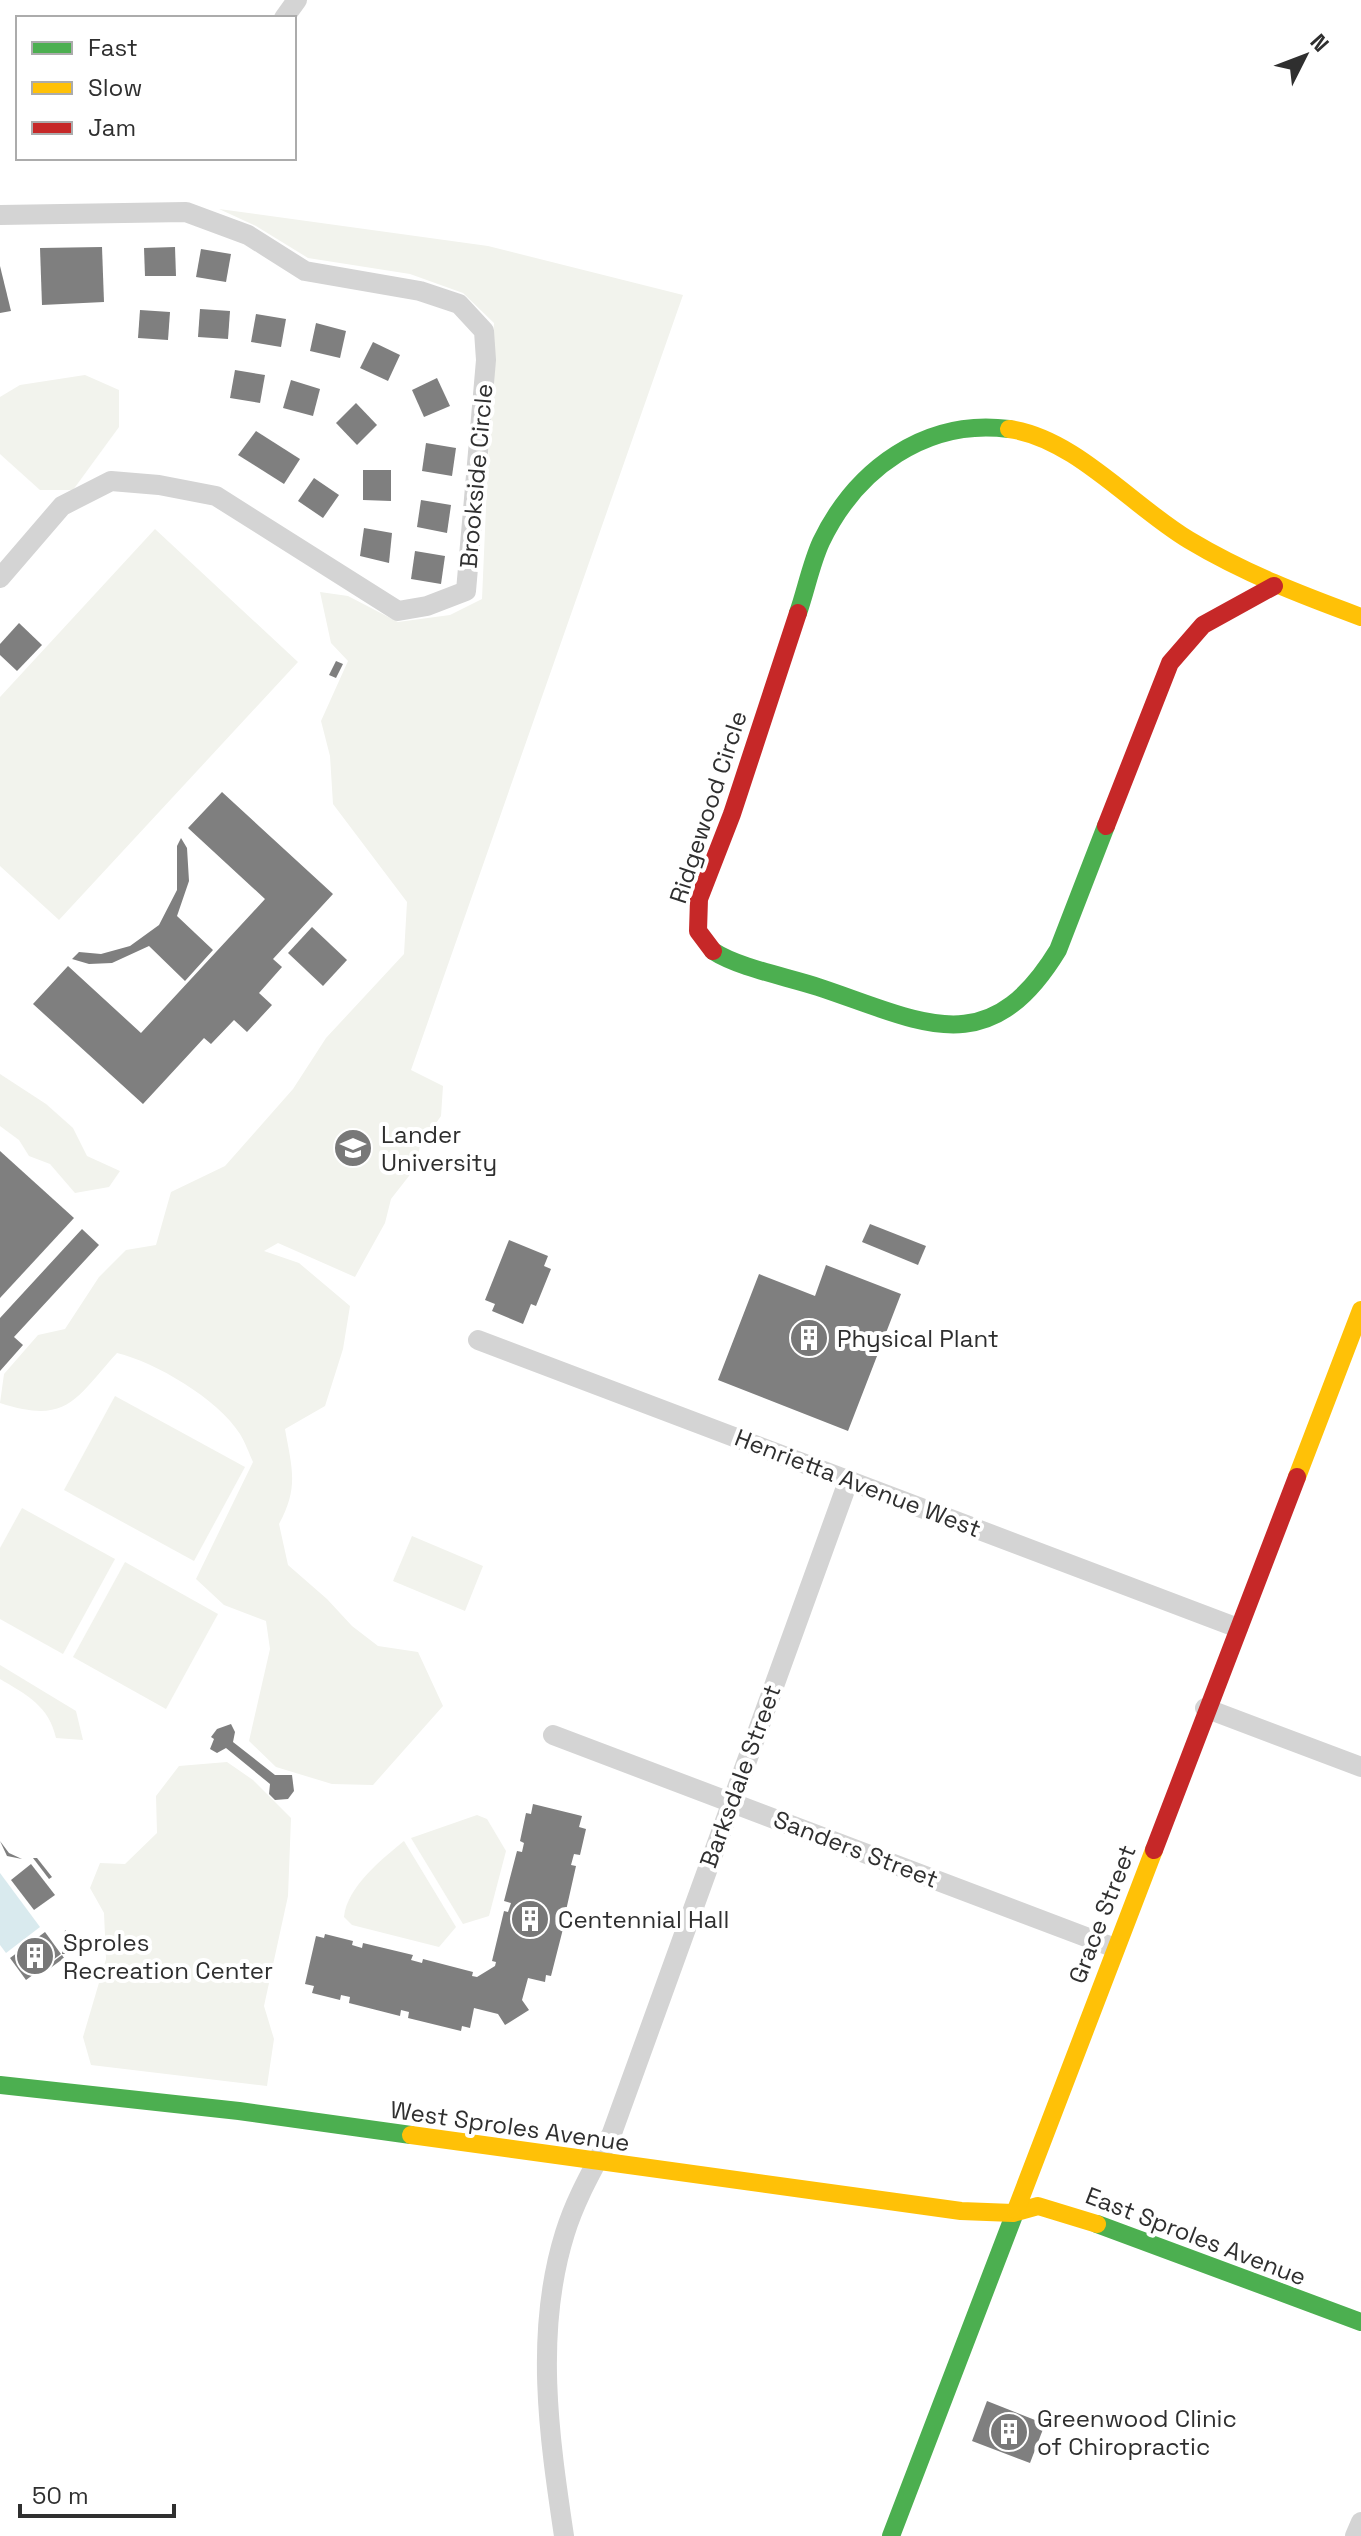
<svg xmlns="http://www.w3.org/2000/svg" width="1361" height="2536" font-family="'Space Grotesk',sans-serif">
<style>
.green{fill:#f2f3ed}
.water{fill:#d9eaee}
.building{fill:#7f7f7f}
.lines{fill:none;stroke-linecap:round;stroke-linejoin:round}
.street{stroke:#d4d4d4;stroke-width:20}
.fast{stroke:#4caf50;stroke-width:18}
.slow{stroke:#ffc107;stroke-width:18}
.jam{stroke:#c62828;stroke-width:18}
.labels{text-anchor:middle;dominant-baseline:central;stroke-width:8;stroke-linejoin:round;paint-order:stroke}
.street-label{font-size:24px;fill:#2f2f2f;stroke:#fff}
.poi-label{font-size:24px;fill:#2f2f2f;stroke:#fff;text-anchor:start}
</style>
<rect width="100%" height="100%" fill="#fff"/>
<g class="green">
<path d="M 219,209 L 488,246 L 683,295 L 411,1070 L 443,1086 L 441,1116 L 420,1146 L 416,1167 L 391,1199 L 385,1223 L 355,1277 L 278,1243 L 264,1251 L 299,1263 L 350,1306 L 343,1349 L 325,1406 L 285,1429 C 292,1469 299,1487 279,1524 L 288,1565 L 327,1599 L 352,1626 L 378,1646 L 418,1652 L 443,1706 L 373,1785 L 332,1784 L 276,1767 L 249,1741 L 270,1649 L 266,1621 L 224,1605 L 196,1579 L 253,1462 C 249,1453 245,1442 240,1434 C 218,1399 155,1362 117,1353 C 75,1399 68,1425 0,1403 L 4,1374 L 38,1335 L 65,1329 L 99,1277 L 126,1250 L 156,1245 L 171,1192 L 225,1166 L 293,1089 L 326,1038 L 404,954 L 407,902 L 333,804 L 330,756 L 321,721 L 348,661 L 331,643 L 320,592 L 348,596 L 398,622 L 450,615 L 482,599 L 494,323 L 463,293 L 410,274 L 308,258 L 256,226 Z"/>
<path d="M 85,375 L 119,390 L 119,427 L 73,490 L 40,490 L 0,454 L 0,397 L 20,385 Z"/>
<path d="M 155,529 L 298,662 L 59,920 L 0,866 L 0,697 Z"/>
<path d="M 0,1074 L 46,1104 L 73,1128 L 87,1156 L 120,1171 L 109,1187 L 75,1193 L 50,1164 L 29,1156 L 19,1140 L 0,1126 Z"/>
<path d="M 115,1396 L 245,1467 L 194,1561 L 64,1490 Z"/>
<path d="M 22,1508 L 115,1559 L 63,1654 L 0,1619 L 0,1548 Z"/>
<path d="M 412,1536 L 483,1566 L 465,1611 L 393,1581 Z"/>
<path d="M 125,1562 L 218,1614 L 166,1709 L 73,1657 Z"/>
<path d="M 0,1665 L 76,1711 L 83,1740 L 56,1738 C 49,1706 27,1695 0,1679 Z"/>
<path d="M 227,1762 L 253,1780 L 291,1818 L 288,1896 L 264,2006 L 274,2039 L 267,2086 L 91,2065 L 83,2037 L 106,1959 L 104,1913 L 90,1888 L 100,1863 L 125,1864 L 157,1833 L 156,1796 L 179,1766 Z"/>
<path d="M 477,1815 L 487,1819 L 506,1851 L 489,1916 L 463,1924 L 411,1838 Z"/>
<path d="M 404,1841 L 456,1927 L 439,1947 L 352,1925 L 344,1917 C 347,1887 382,1859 404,1841 Z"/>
</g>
<path class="water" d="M 0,1873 L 40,1927 L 6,1953 L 0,1945 Z"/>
<g class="building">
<path d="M 102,247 L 104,302 L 42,305 L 40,248 Z"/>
<path d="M 175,247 L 176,276 L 145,276 L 144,248 Z"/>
<path d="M 201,249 L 231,254 L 226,282 L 196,277 Z"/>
<path d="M 0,266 L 11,311 L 0,313 Z"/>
<path d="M 200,309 L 230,311 L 228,339 L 198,337 Z"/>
<path d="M 140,310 L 170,312 L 168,340 L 138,338 Z"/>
<path d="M 256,314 L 286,319 L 281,347 L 251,342 Z"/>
<path d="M 316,323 L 346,331 L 340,358 L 310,351 Z"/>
<path d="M 373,342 L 400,355 L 388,381 L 360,368 Z"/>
<path d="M 235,370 L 265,375 L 260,403 L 230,398 Z"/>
<path d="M 437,378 L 450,406 L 424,417 L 412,390 Z"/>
<path d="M 291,380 L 320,389 L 313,416 L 283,408 Z"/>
<path d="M 356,403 L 377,425 L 357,445 L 336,423 Z"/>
<path d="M 256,431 L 300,459 L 284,484 L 238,455 Z"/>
<path d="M 426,443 L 456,448 L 452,476 L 422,471 Z"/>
<path d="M 363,470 L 391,470 L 391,501 L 363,500 Z"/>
<path d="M 314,478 L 339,495 L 323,518 L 298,501 Z"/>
<path d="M 421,500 L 451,505 L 447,533 L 417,527 Z"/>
<path d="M 364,528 L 392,533 L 389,563 L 360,556 Z"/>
<path d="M 415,551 L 445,556 L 441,584 L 411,579 Z"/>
<path d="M 19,623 L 42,645 L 17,671 L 0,655 L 0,644 Z"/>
<path d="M 336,661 L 343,664 L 336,678 L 329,675 Z"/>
<path d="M 222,792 L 333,894 L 273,959 L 282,967 L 259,993 L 272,1005 L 247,1032 L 234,1020 L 211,1044 L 204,1038 L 143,1104 L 33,1004 L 68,966 L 141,1033 L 265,899 L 188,828 Z"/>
<path d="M 181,838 L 187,848 L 189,881 L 177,916 L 213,950 L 185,981 L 149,946 L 112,963 L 89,964 L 72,959 L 79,952 L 101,954 L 130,946 L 159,925 L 177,890 L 177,846 Z"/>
<path d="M 312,927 L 347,960 L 323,986 L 288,953 Z"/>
<path d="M 0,1151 L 74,1218 L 0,1298 Z"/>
<path d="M 870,1224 L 926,1246 L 918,1265 L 862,1242 Z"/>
<path d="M 82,1229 L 99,1245 L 14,1337 L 23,1345 L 0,1371 L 0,1318 Z"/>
<path d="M 509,1240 L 548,1256 L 544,1266 L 551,1269 L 536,1306 L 531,1304 L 523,1324 L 492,1311 L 495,1304 L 485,1300 Z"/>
<path d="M 826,1265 L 901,1294 L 848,1431 L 718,1380 L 759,1274 L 815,1296 Z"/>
<path d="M 231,1724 L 235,1732 L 233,1742 L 275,1775 L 292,1775 L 294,1791 L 288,1799 L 275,1800 L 269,1794 L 270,1784 L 226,1748 L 217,1753 L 210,1749 L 214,1739 L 211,1737 L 217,1729 Z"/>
<path d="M 533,1804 L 582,1816 L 579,1827 L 586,1829 L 580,1855 L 574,1854 L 571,1865 L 576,1866 L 565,1915 L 560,1914 L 558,1923 L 564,1925 L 551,1976 L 546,1975 L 545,1982 L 528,1978 L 522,2000 L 529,2010 L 505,2025 L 498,2014 L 474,2008 L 470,2028 L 462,2026 L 461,2031 L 408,2018 L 409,2012 L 401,2010 L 400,2016 L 349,2003 L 350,1997 L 341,1995 L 340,2000 L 312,1993 L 314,1986 L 305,1984 L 316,1936 L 324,1938 L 325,1934 L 353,1941 L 352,1945 L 362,1948 L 363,1943 L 413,1955 L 411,1960 L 422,1963 L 423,1959 L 473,1972 L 472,1976 L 477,1977 L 495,1966 L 496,1962 L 492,1961 L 504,1911 L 508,1912 L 511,1903 L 504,1901 L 517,1851 L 522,1852 L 524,1843 L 520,1841 L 526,1813 L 531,1814 Z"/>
<path d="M 0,1841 L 9,1853 L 22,1859 L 7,1856 Z"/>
<path d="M 33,1858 L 37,1858 L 52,1877 L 49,1879 Z"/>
<path d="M 31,1864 L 55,1895 L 34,1910 L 11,1880 Z"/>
<path d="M 65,1930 L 68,1933 L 65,1954 L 62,1954 Z"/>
<path d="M 45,1932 L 61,1954 L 26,1980 L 10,1958 Z"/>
<path d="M 62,1955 L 64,1958 L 49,1969 L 47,1966 Z"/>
<path d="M 987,2401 L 1045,2424 L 1030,2463 L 972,2441 Z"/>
</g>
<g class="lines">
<g class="street">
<path d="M 284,18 L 297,0"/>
<path d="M 0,215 L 186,212 L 248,235 L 305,271 L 420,291 L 459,304 L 484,331 L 486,360 L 466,591 L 427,606 L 398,611 L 216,496 L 159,485 L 111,481 L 62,506 L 0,578"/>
<path d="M 478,1340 L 1238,1628"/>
<path d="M 1205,1708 L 1361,1767"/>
<path d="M 553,1735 L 1115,1948"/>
<path d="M 564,2536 C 549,2436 534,2332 565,2233 C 576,2197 595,2166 612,2133 L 849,1479"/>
<path d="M 1355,2536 L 1361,2522"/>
</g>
<g class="fast">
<path d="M 798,613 C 806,590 811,564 821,542 C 856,469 926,418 1009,429"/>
<path d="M 713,951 C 739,968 788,977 818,987 C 921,1021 988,1065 1058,950 L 1106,826"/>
<path d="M 0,2085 L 239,2111 L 411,2135"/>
<path d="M 1097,2224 L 1361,2322"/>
<path d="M 891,2536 L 1016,2210"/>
</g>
<g class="slow">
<path d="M 1009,429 C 1075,438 1132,506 1189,540 C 1244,573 1301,595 1361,617"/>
<path d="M 1297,1477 L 1361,1310"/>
<path d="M 411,2135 L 961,2211 L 1013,2213 L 1038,2206 L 1097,2224"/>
<path d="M 1016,2210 L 1154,1850"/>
</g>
<g class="jam">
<path d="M 1106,826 L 1170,663 L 1203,625 L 1274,586"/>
<path d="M 713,951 L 698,931 L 699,899 L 732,814 L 798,613"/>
<path d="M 1154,1850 L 1297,1477"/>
</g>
</g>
<defs>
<g id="university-disc" transform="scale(2)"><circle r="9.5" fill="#787878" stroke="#fff"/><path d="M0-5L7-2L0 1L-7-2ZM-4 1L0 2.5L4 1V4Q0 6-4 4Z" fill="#fff"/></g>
<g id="building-disc" transform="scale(2)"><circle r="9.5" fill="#787878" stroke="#fff"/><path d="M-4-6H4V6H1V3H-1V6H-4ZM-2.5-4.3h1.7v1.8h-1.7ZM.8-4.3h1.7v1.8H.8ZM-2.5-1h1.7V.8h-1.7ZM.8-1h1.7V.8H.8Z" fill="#fff"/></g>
</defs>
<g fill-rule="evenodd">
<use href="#university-disc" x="353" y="1148"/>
<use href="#building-disc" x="809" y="1338"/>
<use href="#building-disc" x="530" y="1919"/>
<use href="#building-disc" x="35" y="1956"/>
<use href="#building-disc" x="1009" y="2432"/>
</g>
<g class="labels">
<g class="street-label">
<text transform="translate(476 476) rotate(-85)">Brookside Circle</text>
<text transform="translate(708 807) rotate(-72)">Ridgewood Circle</text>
<text transform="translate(858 1483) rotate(21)">Henrietta Avenue West</text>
<text transform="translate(740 1776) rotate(-70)">Barksdale Street</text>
<text transform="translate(856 1849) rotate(21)">Sanders Street</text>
<text transform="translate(1102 1914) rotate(-69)">Grace Street</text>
<text transform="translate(510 2126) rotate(8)">West Sproles Avenue</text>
<text transform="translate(1196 2236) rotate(21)">East Sproles Avenue</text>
</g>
<g class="poi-label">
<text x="381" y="1134">Lander<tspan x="381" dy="28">University</tspan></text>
<text x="837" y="1338">Physical Plant</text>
<text x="558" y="1919">Centennial Hall</text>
<text x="63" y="1942">Sproles<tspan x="63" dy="28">Recreation Center</tspan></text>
<text x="1037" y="2418">Greenwood Clinic<tspan x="1037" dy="28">of Chiropractic</tspan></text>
</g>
</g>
<rect x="16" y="16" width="280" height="144" fill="#ffffff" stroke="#acacac" stroke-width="2"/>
<rect x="32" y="42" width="40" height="12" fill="#4caf50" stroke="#acacac" stroke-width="2"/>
<text x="88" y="56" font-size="24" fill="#2f2f2f">Fast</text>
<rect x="32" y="82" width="40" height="12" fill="#ffc107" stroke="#acacac" stroke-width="2"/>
<text x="88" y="96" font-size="24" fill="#2f2f2f">Slow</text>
<rect x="32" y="122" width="40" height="12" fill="#c62828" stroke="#acacac" stroke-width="2"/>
<text x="88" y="136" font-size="24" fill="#2f2f2f">Jam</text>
<g transform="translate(1305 56) rotate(48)" stroke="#ffffff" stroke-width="6" paint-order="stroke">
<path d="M0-6L14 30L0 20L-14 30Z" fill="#2f2f2f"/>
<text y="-12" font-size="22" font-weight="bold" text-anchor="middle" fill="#2f2f2f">N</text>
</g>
<path d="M20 2504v12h154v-12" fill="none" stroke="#2f2f2f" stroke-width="4"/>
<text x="32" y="2504" font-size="24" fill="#2f2f2f" stroke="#ffffff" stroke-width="6" paint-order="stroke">50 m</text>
</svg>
